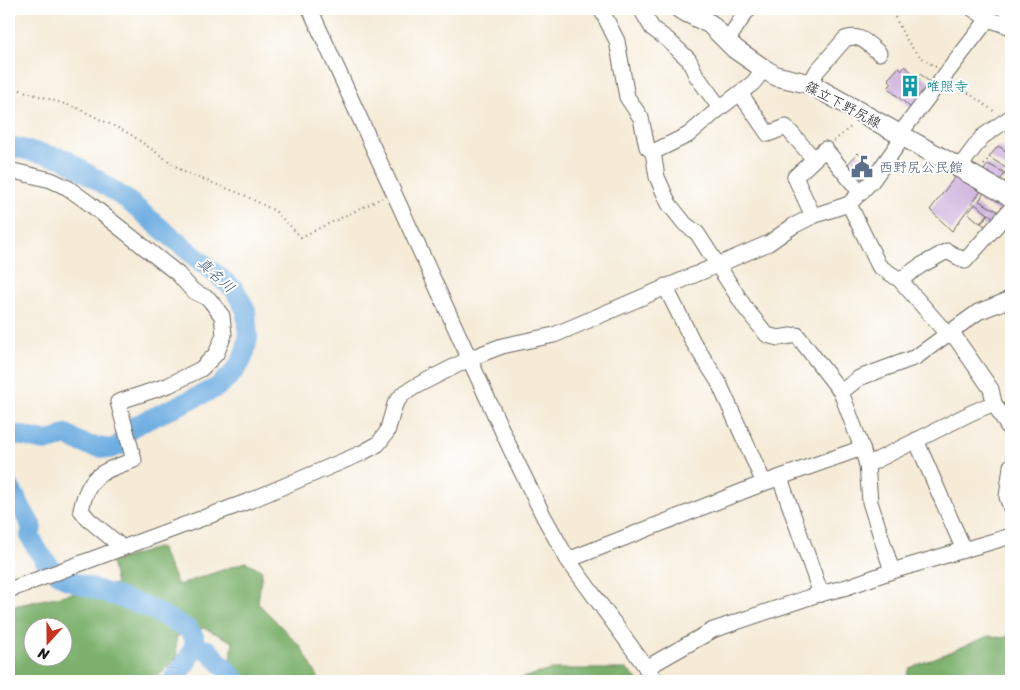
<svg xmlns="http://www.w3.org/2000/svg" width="1020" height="690" font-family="Sriracha,'Klee One',sans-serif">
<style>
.forest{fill:#7cb06c;stroke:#4c6644;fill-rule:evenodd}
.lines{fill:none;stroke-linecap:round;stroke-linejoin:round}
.river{stroke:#6eade1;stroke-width:20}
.building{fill:#d0b6df}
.minor-casing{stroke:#68645d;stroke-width:17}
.major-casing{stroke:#68645d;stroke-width:21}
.path{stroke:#68645d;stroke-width:2;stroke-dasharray:1 4;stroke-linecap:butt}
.minor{stroke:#fff;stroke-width:15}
.major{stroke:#fff;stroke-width:19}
.labels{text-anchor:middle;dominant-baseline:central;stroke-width:4;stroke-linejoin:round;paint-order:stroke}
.culture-label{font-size:14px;fill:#0d838f;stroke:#fff;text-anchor:start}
.street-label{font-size:14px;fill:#1c1c1c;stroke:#fff}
.service-label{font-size:14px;fill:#4e5e75;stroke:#fff;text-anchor:start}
.water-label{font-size:15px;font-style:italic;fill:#415d75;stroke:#fff}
</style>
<rect width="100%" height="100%" fill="#fff"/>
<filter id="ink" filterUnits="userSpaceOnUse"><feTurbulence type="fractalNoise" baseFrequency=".02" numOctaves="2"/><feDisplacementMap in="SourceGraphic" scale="10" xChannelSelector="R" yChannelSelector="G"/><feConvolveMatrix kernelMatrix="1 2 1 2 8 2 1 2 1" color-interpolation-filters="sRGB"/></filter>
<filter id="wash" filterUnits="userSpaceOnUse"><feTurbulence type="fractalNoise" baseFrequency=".0096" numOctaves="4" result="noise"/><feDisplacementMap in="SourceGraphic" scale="20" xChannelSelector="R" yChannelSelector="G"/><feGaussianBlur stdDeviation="1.12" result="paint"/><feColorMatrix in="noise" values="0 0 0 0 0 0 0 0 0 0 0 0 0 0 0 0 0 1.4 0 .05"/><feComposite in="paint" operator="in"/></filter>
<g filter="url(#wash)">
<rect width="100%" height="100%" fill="#f5ebd7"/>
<g class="forest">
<path d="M 160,547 L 178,585 L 246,562 L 262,570 L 258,603 L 301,647 L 320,681 L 227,681 L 233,642 L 204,628 L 176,637 L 177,658 L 154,681 L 9,681 L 9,607 L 116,584 L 111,562 ZM 32,628 L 62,628 L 62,658 L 32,658 Z"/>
<path d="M 1011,634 L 1011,681 L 905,681 L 910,668 L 989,636 L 1004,638 Z"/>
<path d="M 554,669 L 626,669 L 639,681 L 511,681 Z"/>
</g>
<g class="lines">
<g class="river">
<path d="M 987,9 L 1003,20 L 1011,22"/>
<path d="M 9,146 L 65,159 L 102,183 L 127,200 L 234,289 L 246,310 L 248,338 L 245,352 L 241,362 L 231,375 L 216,388 L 130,428 L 120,445 L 110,449 L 91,446 L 77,441 L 66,434 C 40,450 31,432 9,435"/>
<path d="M 9,486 L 32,527 L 30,536 L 38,551 L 51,568 L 68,580 L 147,607 L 188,629 L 194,637 L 194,647 L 186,663 L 172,681"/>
<path d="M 194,647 L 208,650 L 237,681"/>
</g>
</g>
<g id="blocks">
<g class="building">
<path d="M 905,66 L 916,76 L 919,73 L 932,84 L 912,109 L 888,88 L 892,83 L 888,79 L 899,67 L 902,70 Z"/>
<path d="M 998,146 L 1011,154 L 1011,164 L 1008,169 L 989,157 Z"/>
<path d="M 858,153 L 876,169 L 865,181 L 847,165 Z"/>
<path d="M 988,164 L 1005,173 L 997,185 L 980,176 Z"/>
<path d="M 958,173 L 984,187 L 952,231 L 930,210 Z"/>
<path d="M 986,189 L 1008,200 L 1001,213 L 979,201 Z"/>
<path d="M 975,204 L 988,214 L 980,223 L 968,213 Z"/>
<path d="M 989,214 L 997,221 L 990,230 L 981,223 Z"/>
</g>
</g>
</g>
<g filter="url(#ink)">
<use href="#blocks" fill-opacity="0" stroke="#68645d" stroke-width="1"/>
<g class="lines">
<g class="minor-casing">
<g id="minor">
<path d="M 310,9 L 511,450 L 544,517 L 568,560 L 656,681"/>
<path d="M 601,9 L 617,41 L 627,97 L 641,118 L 647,147 L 653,152"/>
<path d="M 641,9 L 652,28 L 668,40 L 689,60 L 696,75 L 720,108 L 688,135 L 653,152 L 657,177 L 669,204 L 685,224 L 697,233 L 746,309 L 767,335 L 778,338 L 797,335 L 841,392 L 862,448 L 867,465 L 870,502 L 892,571 L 1011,536"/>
<path d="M 973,9 L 988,19"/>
<path d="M 1004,9 L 1011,12"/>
<path d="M 727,41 L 746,12 L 750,9"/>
<path d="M 810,84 L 817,71 L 845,39 C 860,33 868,44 879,53"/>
<path d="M 740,93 L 768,134 L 786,127 L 814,159"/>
<path d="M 720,108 L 753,83 L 764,69"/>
<path d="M 899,135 L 988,19 L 1011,27"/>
<path d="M 959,168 L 982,137 L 1011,117"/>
<path d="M 9,170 L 51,180 L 68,188 L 90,204 L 178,274 L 193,291 L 209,299 L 222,316 L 224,335 L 216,354 L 201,369 L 169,385 L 118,402 L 134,460 C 102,472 89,473 81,510 L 88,519 L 117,543 L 120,548"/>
<path d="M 849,204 L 879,266 L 900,280 L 948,335 L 955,337 L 991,389 L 994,403"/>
<path d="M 813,216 L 795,177 L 825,149 L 861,193"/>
<path d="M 900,280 L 920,266 L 947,251 L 965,261 L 1011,209"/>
<path d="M 665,286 L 693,342 L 718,381 L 764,483"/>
<path d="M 841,392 L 859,378 L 916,357 L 978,312 L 1006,301 L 1011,297"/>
<path d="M 916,440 L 964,550"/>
<path d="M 867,465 L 971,413 L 994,403 L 1011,432"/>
<path d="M 1011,466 L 1007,497 L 1011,508"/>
<path d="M 780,478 L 821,594"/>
<path d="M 568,560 L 764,483 L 862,448"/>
<path d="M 9,590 L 249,501 L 362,453 L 378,444 L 387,432 L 395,404 L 403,394 L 416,386 L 471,358 L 502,346 L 554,335 L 769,243 L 793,226 L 813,216 L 849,204 L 872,181 L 903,137"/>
<path d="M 646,668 L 713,630 L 816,595 L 847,587 L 892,571"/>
</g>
</g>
<g class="major-casing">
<path id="major" d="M 680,9 L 710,24 L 735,49 L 764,69 L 776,76 L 810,84 L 1011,197"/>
</g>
<g class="path">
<path d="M 895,17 C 906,40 913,55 936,67"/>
<path d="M 9,65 L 14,88 L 77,108 L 130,134 L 184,172 L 244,195 L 275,211 L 301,237 L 382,198"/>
<path d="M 956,84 L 995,112"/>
<path d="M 834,141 L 853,125"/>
<path d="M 984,165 L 988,159"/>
<path d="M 1007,178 L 1010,173"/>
</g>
<use href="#minor" class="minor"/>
<use href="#major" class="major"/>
</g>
</g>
<defs>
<g id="building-bare" transform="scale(1.725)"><path d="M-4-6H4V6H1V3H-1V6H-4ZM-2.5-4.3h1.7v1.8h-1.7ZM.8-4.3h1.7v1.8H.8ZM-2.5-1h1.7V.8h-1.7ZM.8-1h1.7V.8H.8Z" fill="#0f9aa8" stroke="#fff" stroke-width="2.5" paint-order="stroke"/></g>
<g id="civic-bare" transform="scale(1.725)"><path d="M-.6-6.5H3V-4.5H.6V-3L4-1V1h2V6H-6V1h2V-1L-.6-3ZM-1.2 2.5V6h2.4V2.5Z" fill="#5c6f8a" stroke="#fff" stroke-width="2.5" paint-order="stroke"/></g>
</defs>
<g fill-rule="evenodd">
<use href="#building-bare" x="910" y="86"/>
<use href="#civic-bare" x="862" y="167"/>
</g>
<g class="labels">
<g class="culture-label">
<text x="926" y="86">唯照寺</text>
</g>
<g class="street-label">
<text transform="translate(843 105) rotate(28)">篠立下野尻線</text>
</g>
<g class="service-label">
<text x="879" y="167">西野尻公民館</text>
</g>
<g class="water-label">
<text transform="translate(216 275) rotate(42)">真名川</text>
</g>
</g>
<rect width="1020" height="690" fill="none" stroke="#fff" stroke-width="30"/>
<g transform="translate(48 642) rotate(201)"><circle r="24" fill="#ffffff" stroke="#a4a4a4"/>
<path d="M0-4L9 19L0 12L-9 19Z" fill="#c8321e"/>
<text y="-8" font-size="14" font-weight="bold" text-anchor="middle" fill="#1c1c1c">N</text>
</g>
</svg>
